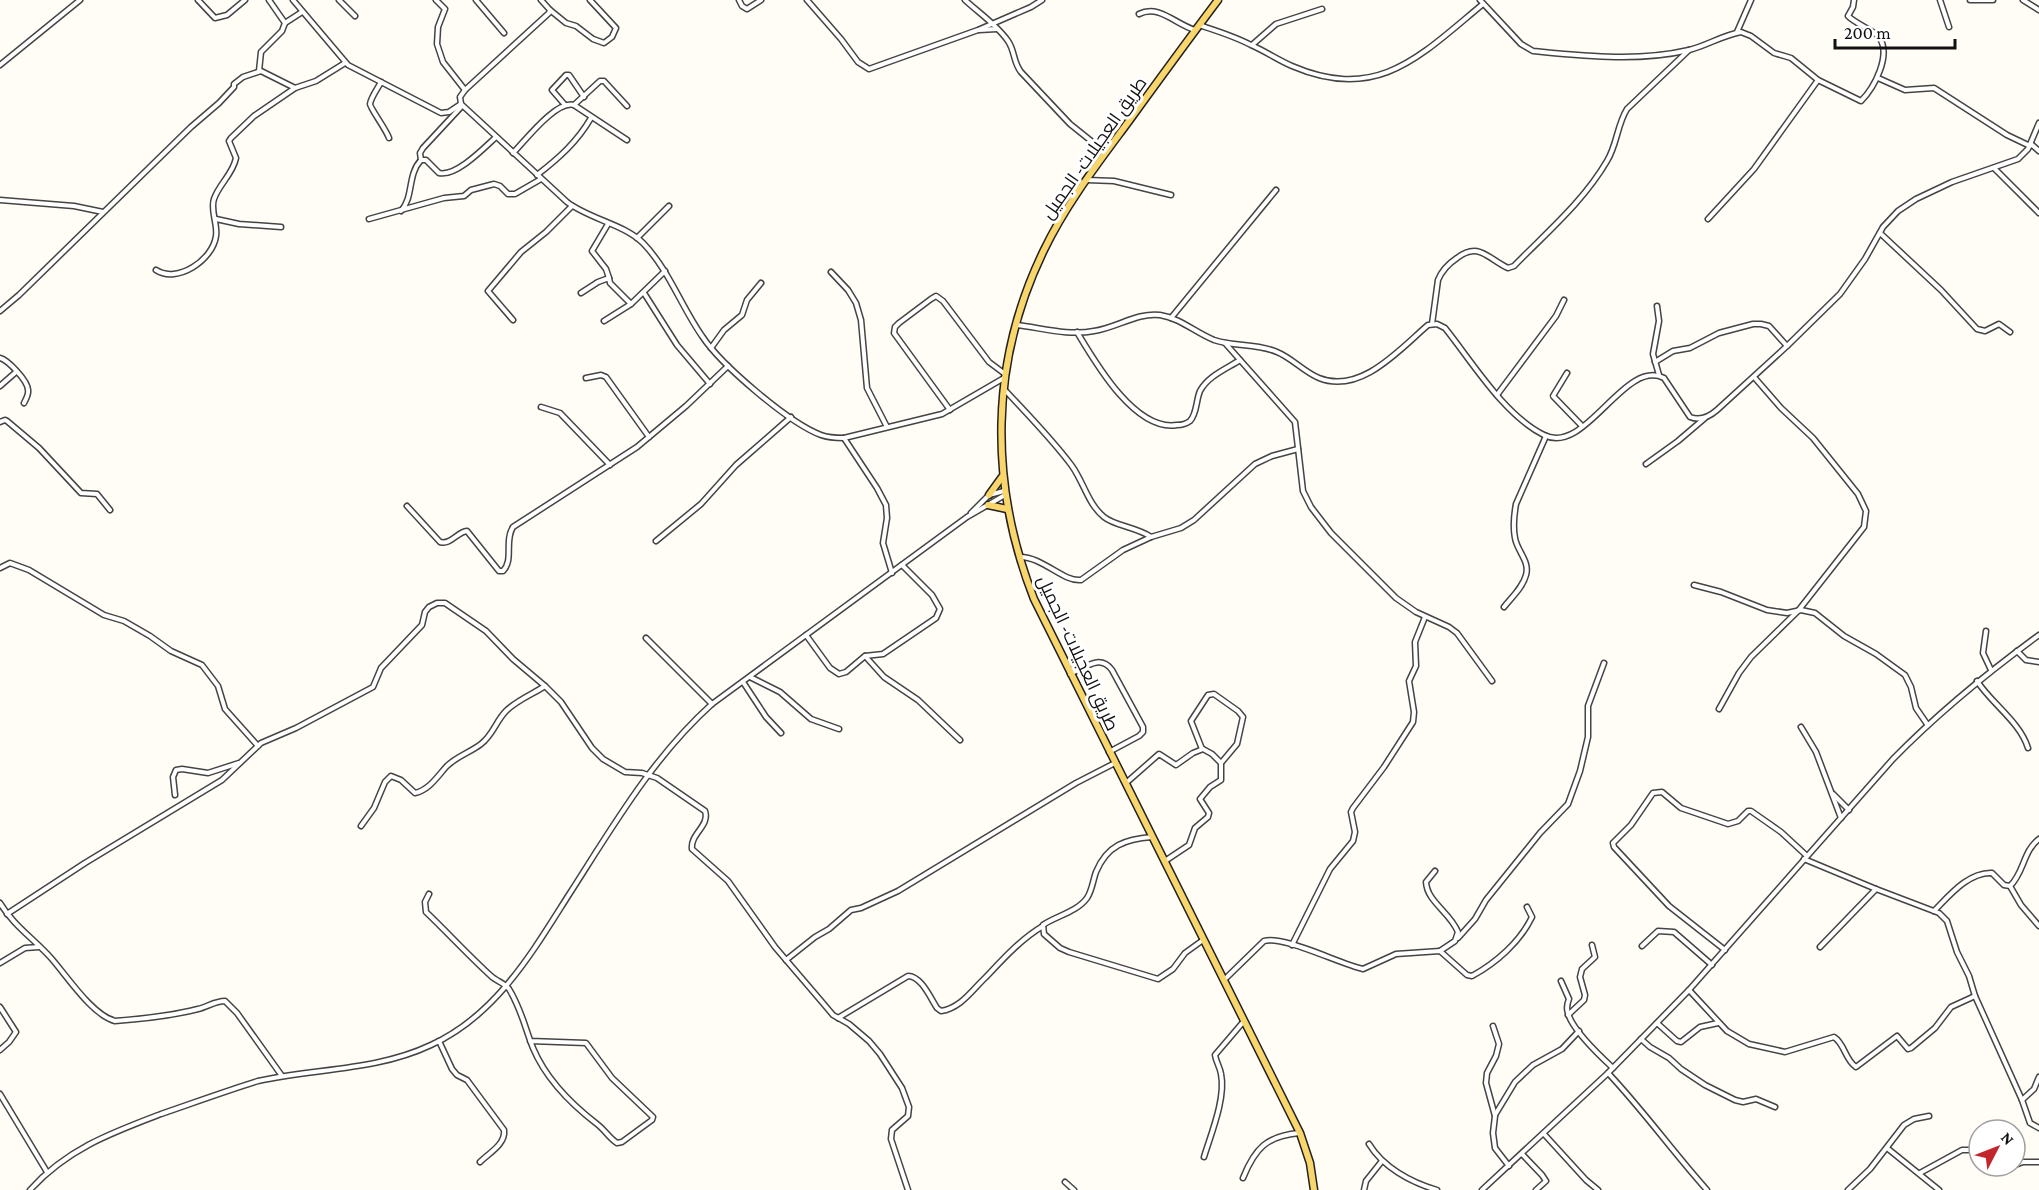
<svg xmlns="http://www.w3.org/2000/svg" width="2039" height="1190" font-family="'Crimson Pro',Cairo,serif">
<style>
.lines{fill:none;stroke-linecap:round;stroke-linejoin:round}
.minor-casing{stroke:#444;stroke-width:7}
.primary-casing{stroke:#222;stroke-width:9}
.minor{stroke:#fff;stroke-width:4}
.primary{stroke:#f9d66b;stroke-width:6}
.labels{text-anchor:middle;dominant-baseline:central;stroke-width:6;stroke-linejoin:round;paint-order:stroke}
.street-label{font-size:18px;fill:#111;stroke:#fff}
</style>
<rect width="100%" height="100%" fill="#fffdf5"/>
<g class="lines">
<g class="minor-casing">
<g id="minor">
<path d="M 198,0 L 215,18 L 227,15 L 245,0"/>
<path d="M 293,0 L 348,65 L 441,113 L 449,112 L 461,104"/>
<path d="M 339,0 L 355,16"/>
<path d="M 436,0 L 445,9 L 438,27 L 437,44 L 443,62 L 465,90"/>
<path d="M 476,0 L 504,33"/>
<path d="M 541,0 L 550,10 L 549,13 L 465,90 L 460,97 L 461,104 L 567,202 C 589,219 624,224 643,243 C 669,270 681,306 702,336 C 721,365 789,423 821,435 C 829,438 836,438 844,438 L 942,414 L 1004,378"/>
<path d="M 739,0 L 742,6 L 747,9 L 761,0"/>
<path d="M 807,0 L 841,39 L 858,62 L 869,69 L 978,30 L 1031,7 L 1042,0"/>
<path d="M 965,0 C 979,13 997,25 1008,41 C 1015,51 1013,62 1021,72 L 1070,124 L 1105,152"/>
<path d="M 1480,0 L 1521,44 L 1533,51 C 1585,56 1638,62 1689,50 C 1706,46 1723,35 1741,32 L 1751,36 L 1774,53 L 1791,58 L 1818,80 L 1861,101 C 1874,88 1892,55 1879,37 C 1873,30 1856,24 1848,16 L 1853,7 L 1854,0"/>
<path d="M 1940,0 L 1949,27"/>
<path d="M 1970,0 L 1993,0"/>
<path d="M 2023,0 L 2039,10"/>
<path d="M 550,10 L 566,23 L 576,26 L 593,39 L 604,43 L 612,37 L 616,28 L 590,0"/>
<path d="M 1139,14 C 1159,4 1175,24 1195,30"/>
<path d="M 285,23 L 302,12"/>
<path d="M 1199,25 C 1217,31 1234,36 1251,45 C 1265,51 1278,60 1292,66 C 1378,103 1420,56 1483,4"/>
<path d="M 979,30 L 997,29"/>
<path d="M 1737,32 L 1751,0"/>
<path d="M 1252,45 L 1276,24 L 1322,9"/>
<path d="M 0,65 L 80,0"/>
<path d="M 259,71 L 261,52 L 282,31 L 285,23 L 269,0"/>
<path d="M 1878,78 L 1905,90 L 1934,88 L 2007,135 L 2030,146"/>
<path d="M 381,82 C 378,88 371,97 370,104 C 370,108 386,129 389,138"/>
<path d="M 565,105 L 552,90 L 566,75 L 569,75 L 584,97"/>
<path d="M 574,105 L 600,81 L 604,81 L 627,106"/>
<path d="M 2031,144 L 2039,151"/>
<path d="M 513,153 C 525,141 556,100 574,105 L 627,140"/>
<path d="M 421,160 L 420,153 L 423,148 L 462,106"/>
<path d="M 1994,168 L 2039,213"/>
<path d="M 537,175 C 559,158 577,142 591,118"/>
<path d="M 1087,180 L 1114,181 L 1171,195"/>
<path d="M 0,200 L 74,206 L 103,212"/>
<path d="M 401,211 C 414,197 407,175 421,160 L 426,160 L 439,173 C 456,177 484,148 496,137"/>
<path d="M 216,219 L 239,224 L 281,227"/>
<path d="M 369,219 L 444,198 L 464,196 L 471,190 L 494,184 L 500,186 L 508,194 L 515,194 L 541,179"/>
<path d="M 1708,219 L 1754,169 L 1818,80"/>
<path d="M 608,224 L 592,251 L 606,269 L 609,278"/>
<path d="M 1880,233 L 1941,290 L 1977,329 L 1985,331 L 1999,324 L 2010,332"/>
<path d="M 637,238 L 669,206"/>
<path d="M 156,270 C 177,284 213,260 216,236 C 218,225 210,210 214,199 C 219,184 233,174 236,158 L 229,141 L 231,138 L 254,116 L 295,88"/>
<path d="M 831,272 L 848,290 L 856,303 L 861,320 L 867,388 L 887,427"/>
<path d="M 581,293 L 598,282 L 609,278 L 610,283 L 631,304"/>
<path d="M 644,293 L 677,345 L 710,384"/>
<path d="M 1657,306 L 1659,321 L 1653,354 L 1659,375"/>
<path d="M 0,311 L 19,295 L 191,127 L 219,103 L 234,87 L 234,84 L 243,77 L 261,71 L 295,88 L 316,81 L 345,63"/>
<path d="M 1171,318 L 1276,190"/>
<path d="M 513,320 L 488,291 L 521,252 L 546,232 L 572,206"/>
<path d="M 604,321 L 631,304 L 665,271"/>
<path d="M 1432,324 L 1438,280 C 1442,270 1448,264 1457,258 C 1479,241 1488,259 1508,268 L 1514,266 C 1547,232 1583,202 1607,161 C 1617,145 1617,125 1627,109 L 1689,50"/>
<path d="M 1017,325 C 1042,328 1069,336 1094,331 C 1116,328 1138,312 1160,315 C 1180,318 1196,333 1214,340 C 1234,347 1257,343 1277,352 C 1292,358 1304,372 1319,378 C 1361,395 1401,348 1428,325 L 1437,324 L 1445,328 C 1473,363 1504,415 1544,435 C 1586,456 1624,358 1664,378 L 1690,417 C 1700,421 1709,417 1717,410 L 1787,346 L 1840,294 L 1865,259 L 1883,227 L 1898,211 L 1916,199 L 1952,182 L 2018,159 L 2028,149 L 2039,123"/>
<path d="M 1077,332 C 1095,362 1135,432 1177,425 C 1181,425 1186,424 1190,421 C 1197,414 1196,400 1200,391 C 1208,376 1226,369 1240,360"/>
<path d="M 1225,343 L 1295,422 L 1303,491 L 1311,507 L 1331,533 L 1396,598 L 1416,612 L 1449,627 L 1457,633 L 1492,681"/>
<path d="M 711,348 L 724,330 L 742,315 L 747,300 L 761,283"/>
<path d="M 0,358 C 8,360 28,381 28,390 C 29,394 26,399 24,403"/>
<path d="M 1655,362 L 1673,351 L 1690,348 L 1719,333 L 1753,324 L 1761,324 L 1769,326 L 1787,346"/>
<path d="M 1567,373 L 1553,396 L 1582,426"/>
<path d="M 586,378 L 601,375 L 606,377 L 649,437"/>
<path d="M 0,386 L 16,372"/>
<path d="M 1004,389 C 1027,414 1052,439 1072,466 C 1084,483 1088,504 1104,517 C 1115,526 1136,527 1151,537"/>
<path d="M 1497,395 L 1556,316 L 1564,300"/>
<path d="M 541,407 L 560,413 L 610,465"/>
<path d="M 950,410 L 894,333 L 895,327 L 899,323 L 931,299 L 936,296 L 943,301 L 989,362 L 1005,374"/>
<path d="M 0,422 L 5,420 L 7,421 L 39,448 L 81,493 L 97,494 L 110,510"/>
<path d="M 844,438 L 877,488 L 886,505 L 887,518 L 883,543 L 892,573"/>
<path d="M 1646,464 L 1678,441 L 1705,418"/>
<path d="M 407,506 L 440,542 C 451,545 457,532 467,531 L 499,571 L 503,571 C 514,560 504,541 513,527 L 637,447 L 686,406 L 728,366"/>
<path d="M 971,513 L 989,495 L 1004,491"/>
<path d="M 656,541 L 701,504 L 736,465 L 791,417"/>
<path d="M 1020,557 C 1043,557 1063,582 1081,580 L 1123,550 L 1151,537 L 1181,528 L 1194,520 L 1255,464 L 1272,456 L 1298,449"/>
<path d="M 0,568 L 10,563 L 29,570 L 104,615 L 124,621 L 150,636 L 171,651 L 202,665 L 218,686 L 225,709 L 258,746"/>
<path d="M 1694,585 L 1721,592 L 1767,610 L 1787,613 L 1801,610 L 1815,613 L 1844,636 L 1876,654 L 1905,675 L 1911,687 L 1916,708 L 1927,724"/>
<path d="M 1504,607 C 1512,597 1523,587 1526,575 C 1530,561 1517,551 1515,538 C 1513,528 1514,515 1516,504 L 1546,436"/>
<path d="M 1986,631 L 1983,653 L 1991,670"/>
<path d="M 806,635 L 830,668 L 839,674 L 846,672 L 865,656 L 883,654 L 936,618 L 940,609 L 932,595 L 902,565"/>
<path d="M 646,638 L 712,704"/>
<path d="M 2017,651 L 2026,660 L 2039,662"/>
<path d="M 865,656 L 884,677 L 918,700 L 960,740"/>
<path d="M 1070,674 C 1086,667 1100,654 1112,670 L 1143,727 L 1143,732 L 1139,736 L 1109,752"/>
<path d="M 750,677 L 780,692 L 811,719 L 839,729"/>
<path d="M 1977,681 C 1992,704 2020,722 2028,748"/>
<path d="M 743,682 L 766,717 L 781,733"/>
<path d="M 1719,709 L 1739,673 L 1751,657 L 1798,611 L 1864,527 L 1866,511 L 1858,494 L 1813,438 L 1781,408 L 1754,377"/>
<path d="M 1801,727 L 1816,752 L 1841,818"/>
<path d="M 1202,749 L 1191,721 L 1208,695 L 1214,694 L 1238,711 L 1243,717 L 1237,744 L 1221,763"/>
<path d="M 1126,783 L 1159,754 L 1176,765 L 1193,753 L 1203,749 L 1212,754 L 1221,763 L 1221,780 L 1210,787 L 1200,799 L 1209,813 L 1208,817 L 1195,828 L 1189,845 L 1165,861"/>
<path d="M 1833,794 L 1849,810"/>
<path d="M 175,795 L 173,777 L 176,770 L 182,769 L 208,773 L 239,763"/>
<path d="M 361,826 L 374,808 L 385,782 L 391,776 L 401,780 L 415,793 C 429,790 437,777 446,767 C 455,757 471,752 481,744 C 493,735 496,721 506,711 C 517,700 533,694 545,686"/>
<path d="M 1152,837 C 1126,839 1107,845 1096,872 C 1093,880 1092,891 1087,898 C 1077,912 1056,916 1043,925 L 1044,934 L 1060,948 L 1069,952 L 1158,979 L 1173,969 L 1185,953 L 1203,940"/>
<path d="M 1804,859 L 1876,889 L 1939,913 L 1947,921 L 1957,952 L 1969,976 L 1975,996 L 2022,1100 L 2030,1123 L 2039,1128"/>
<path d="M 1435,871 L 1426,882 C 1427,902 1450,912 1458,932 L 1455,941 L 1440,951"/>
<path d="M 2010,886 L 2021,905 L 2039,926"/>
<path d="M 429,894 L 425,902 L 426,912 C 448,933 468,955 491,976 C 496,981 505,983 509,989 C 521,1008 525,1028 533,1048 C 546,1079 571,1104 597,1124 C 605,1130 609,1138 617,1143 L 622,1142 L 652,1120 L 653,1117 L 612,1078 L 586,1043 L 530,1041"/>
<path d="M 0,903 C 13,925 34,939 51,958 C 67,976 92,1015 115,1021 C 142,1019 171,1016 198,1009 C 207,1007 215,1001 225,1001 L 237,1013 L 282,1076"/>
<path d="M 1934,911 C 1949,896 1968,872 1992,873 L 2004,885 L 2010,886 C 2024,873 2023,851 2039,839"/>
<path d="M 7,914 L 85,863 L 222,780 L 261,743 L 296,728 L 373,687 L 381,668 L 422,625 L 425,612 L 429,607 L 437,603 L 445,603 L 486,631 L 513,659 L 545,686 L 561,702 L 592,748 L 603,759 L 625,772 L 642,773 L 657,778 L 705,811 C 710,826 690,834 692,849 L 728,881 L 775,947 L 822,1002 L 833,1015 L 849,1024 L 869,1041 L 880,1054 L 902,1088 L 909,1107 L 908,1116 L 892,1130 L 891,1139 L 908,1190"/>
<path d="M 1458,938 L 1475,919 L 1486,900 L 1540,833 L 1568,804 L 1580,771 L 1588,737 L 1588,706 L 1604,663"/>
<path d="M 1292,945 L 1330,869 L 1353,841 L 1355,832 L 1351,812 L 1353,808 L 1384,767 L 1413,722 L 1414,712 L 1409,681 L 1416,666 L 1415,642 L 1425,617"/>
<path d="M 1642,946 L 1658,931 L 1674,932 L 1712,965"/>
<path d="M 1820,947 L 1876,889"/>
<path d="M 1725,950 L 1669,906 L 1614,847 L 1613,843 L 1631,825 L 1653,793 L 1662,792 L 1681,808 L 1728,824 L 1738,821 L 1748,811 L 1751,811 L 1781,832 L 1807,856"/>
<path d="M 786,960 L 815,937 L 829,929 L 851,910 L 861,908 L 898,891 L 1076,783 L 1115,763"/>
<path d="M 0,963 L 25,948 L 39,947"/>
<path d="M 1224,980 L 1264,941 C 1283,935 1340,964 1363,969 L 1396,954 L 1440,951 L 1467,975 L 1472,976 C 1496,963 1520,942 1532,917 L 1527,907"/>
<path d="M 1561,981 L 1569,999 C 1567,1004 1566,1008 1568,1013 C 1572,1030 1600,1056 1613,1068"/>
<path d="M 1689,990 L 1727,1031 L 1749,1044 L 1785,1052 L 1834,1037 C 1845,1044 1845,1060 1856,1067 L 1897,1036 L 1908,1049 L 1911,1048 L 1935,1028 L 1951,1007 L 1975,996"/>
<path d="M 0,1007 L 16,1032 L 9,1042 L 0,1050"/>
<path d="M 1568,1015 L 1584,1000 L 1585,995 L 1580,977 L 1582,969 L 1595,957 L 1592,945"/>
<path d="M 838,1018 L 908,976 C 921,976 930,997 937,1008 L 941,1011 C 961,1008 972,990 986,977 C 1003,959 1021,939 1043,926"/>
<path d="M 1657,1023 L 1677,1041 L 1681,1042 L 1700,1027 L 1718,1023"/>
<path d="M 1493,1026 L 1499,1044 L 1496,1056 L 1487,1073 L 1486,1083 L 1495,1116 L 1493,1133 L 1495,1148 L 1509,1166"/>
<path d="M 1641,1039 L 1650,1047 L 1669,1058 L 1681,1069 L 1705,1085 L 1735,1100 L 1743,1102 L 1756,1099 L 1775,1107"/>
<path d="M 439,1041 L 452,1069 L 457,1075 L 467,1080 L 504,1130 C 506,1144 489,1153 480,1162"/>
<path d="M 1608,1073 C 1643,1110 1673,1152 1707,1190"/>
<path d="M 0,1094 L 47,1172"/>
<path d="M 2022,1100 L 2034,1089 L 2039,1077"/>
<path d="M 1495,1115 L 1515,1082 L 1533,1065 L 1562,1049 L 1579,1031"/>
<path d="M 1544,1134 L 1586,1180 L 1598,1190"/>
<path d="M 1369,1144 C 1383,1167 1410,1182 1437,1190"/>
<path d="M 1887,1148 L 1939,1190"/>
<path d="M 1522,1154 L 1542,1175 L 1546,1181 L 1536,1190"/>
<path d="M 1204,1157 C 1211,1134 1226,1098 1221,1074 C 1220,1067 1216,1062 1215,1055 L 1244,1021"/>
<path d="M 2015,1165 L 2023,1162 L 2039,1162"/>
<path d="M 2004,1166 L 2013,1166"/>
<path d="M 1920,1173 L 1962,1150 L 1979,1150"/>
<path d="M 1243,1178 C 1255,1148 1267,1136 1299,1133"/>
<path d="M 1065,1182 L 1074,1190"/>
<path d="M 30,1190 C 67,1149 111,1133 161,1114 C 193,1103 226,1091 258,1081 C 316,1068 376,1071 431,1045 C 497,1015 533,951 570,893 C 613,826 653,757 712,704 L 967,517 L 1005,495"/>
<path d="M 1364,1190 L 1366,1181 L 1382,1161"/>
<path d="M 1482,1190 L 1608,1073 L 1689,990 L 1893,759 C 1938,713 1987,673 2039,635"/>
<path d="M 1848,1190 L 1870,1169 L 1904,1125 L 1914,1119 L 1929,1116"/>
</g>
</g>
<g class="primary-casing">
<g id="primary">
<path d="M 1218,0 C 1188,40 1158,81 1129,121 C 1098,163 1066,204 1044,250 C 989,363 989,484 1034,599 L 1300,1133 L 1310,1163 L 1314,1190"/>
<path d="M 989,495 L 1002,477"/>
<path d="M 988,505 L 1007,509"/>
</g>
</g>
<use href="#minor" class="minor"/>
<use href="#primary" class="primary"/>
</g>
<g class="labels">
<g class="street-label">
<text transform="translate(1094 148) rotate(-55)">طريق العجيلات- الجميل</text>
<text transform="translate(1078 653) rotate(65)">طريق العجيلات- الجميل</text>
</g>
</g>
<g transform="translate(1997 1148) rotate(48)"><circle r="28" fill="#ffffff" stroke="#a0a0a0" stroke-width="1.5"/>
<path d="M0-4.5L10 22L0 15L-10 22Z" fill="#c4262e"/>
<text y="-9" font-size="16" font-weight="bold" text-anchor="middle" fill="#111111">N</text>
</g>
<path d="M1835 39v9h120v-9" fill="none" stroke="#111111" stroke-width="3"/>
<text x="1844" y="39" font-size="18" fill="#111111" stroke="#ffffff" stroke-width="4.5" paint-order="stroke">200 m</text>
</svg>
